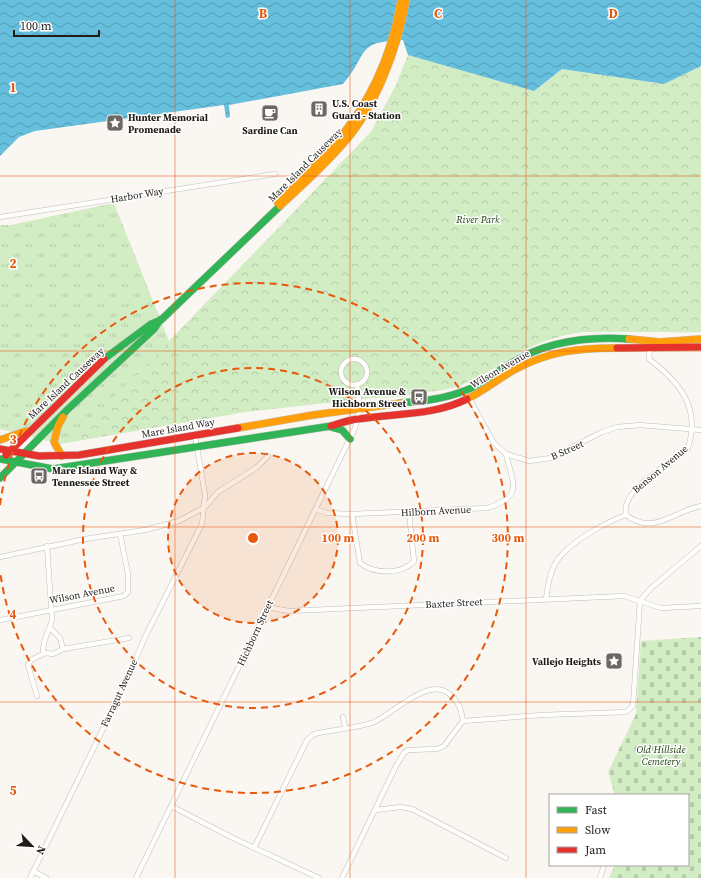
<svg xmlns="http://www.w3.org/2000/svg" width="701" height="878" font-family="'Source Serif 4',serif">
<style>
.grass{fill:url(#grass-tufts)}
.cemetery{fill:url(#cemetery-stones)}
.park{fill:url(#park-crowns)}
.water{fill:url(#water-waves)}
.lines{fill:none;stroke-linecap:round;stroke-linejoin:round}
.street-casing{stroke:#c1bdb9;stroke-width:5.5}
.fast-casing{stroke:#c1bdb9;stroke-width:8}
.slow-casing{stroke:#c1bdb9;stroke-width:8}
.jam-casing{stroke:#c1bdb9;stroke-width:8}
.street{stroke:#fefefd;stroke-width:4.5}
.fast{stroke:#30b455;stroke-width:7}
.slow{stroke:#ff9f0a;stroke-width:7}
.jam{stroke:#e5322d;stroke-width:7}
.grid{fill:none;stroke:#e8590c;stroke-width:1;stroke-opacity:0.55}
.ring{fill:none;stroke:#e8590c;stroke-width:2;stroke-dasharray:7 5}
.labels{text-anchor:middle;dominant-baseline:central;stroke-width:3;stroke-linejoin:round;paint-order:stroke}
.poi-label{font-size:10px;font-weight:bold;fill:#1f1b17;stroke:#fff;text-anchor:start}
.street-label{font-size:10px;fill:#1f1b17;stroke:#fff}
.park-label{font-size:10px;font-style:italic;fill:#173d04;stroke:#fff}
.grid-label{font-size:13px;text-anchor:middle;font-weight:bold;fill:#e8590c;stroke:#fff;stroke-width:3;stroke-linejoin:round;paint-order:stroke}
.centre{fill:#e8590c;stroke:#fff;stroke-width:2}
.ring-label{font-size:12px;text-anchor:middle;font-weight:bold;fill:#e8590c;stroke:#fff;stroke-width:3;stroke-linejoin:round;paint-order:stroke}
</style>
<defs>
<pattern id="grass-tufts" width="24" height="20" patternUnits="userSpaceOnUse"><rect width="24" height="20" fill="#d2ecc4"/><path d="M3 7l-1-3M5 7V3M7 7l1-3M15 17l-1-3M17 17v-4M19 17l1-3" fill="none" stroke="#b4caa8"/></pattern>
<pattern id="cemetery-stones" width="16" height="16" patternUnits="userSpaceOnUse"><rect width="16" height="16" fill="#d2ecc4"/><path d="M2 7V4a2 2 0 0 1 4 0v3zM10 15v-3a2 2 0 0 1 4 0v3z" fill="#b4caa8"/></pattern>
<pattern id="park-crowns" width="20" height="18" patternUnits="userSpaceOnUse"><rect width="20" height="18" fill="#d2ecc4"/><path d="M2 6a3 3 0 1 1 6 0M12 15a3 3 0 1 1 6 0" fill="none" stroke="#b4caa8"/></pattern>
<pattern id="water-waves" width="16" height="10" patternUnits="userSpaceOnUse"><rect width="16" height="10" fill="#65bfdd"/><path d="M0 5q4-4 8 0t8 0" fill="none" stroke="#539ab2"/></pattern>
</defs>
<rect width="100%" height="100%" fill="#faf6f1"/>
<path class="grass" d="M 396,85 L 701,141 L 701,332 C 648,335 593,322 542,342 C 512,353 489,375 459,386 C 447,390 433,391 420,393 C 398,397 392,399 371,390 L 60,444 L 0,429 L 0,225 L 11,225 L 114,203 L 169,341 L 371,132 Z"/>
<path class="cemetery" d="M 701,637 L 701,878 L 609,878 L 615,865 L 688,865 L 688,795 L 615,795 L 608,772 L 636,714 L 641,641 Z"/>
<path class="park" d="M 408,55 L 534,91 L 562,69 L 664,84 L 701,66 L 701,332 L 575,332 L 542,342 L 515,353 L 466,383 L 446,389 L 398,397 L 372,398 L 245,412 L 69,442 L 169,342 L 371,132 L 396,85 Z"/>
<path class="water" d="M 0,0 L 701,0 L 701,66 L 664,84 L 562,69 L 534,91 L 408,55 L 403,40 C 354,42 370,53 343,84 L 229,105 L 230,117 L 226,118 L 224,105 L 35,131 L 19,137 L 0,156 Z"/>
<g class="lines">
<g class="street-casing">
<g id="street">
<path d="M 0,217 L 275,174"/>
<path d="M 650,347 L 649,359 C 679,382 701,406 688,448 C 671,465 620,488 626,515 C 654,536 673,511 701,506"/>
<circle cx="354" cy="372" r="13"/>
<path d="M 469,398 L 494,443 L 506,454 L 529,461 L 551,458 L 602,432 L 617,427 L 640,425 L 701,430"/>
<path d="M 315,509 L 327,513 L 352,514 L 487,508 C 524,497 513,484 506,454"/>
<path d="M 352,514 L 360,563 C 374,574 402,575 414,561 L 409,512"/>
<path d="M 0,557 L 85,539 L 145,530 L 179,521 L 205,507 L 218,492 L 256,468 L 268,456"/>
<path d="M 546,599 C 548,585 550,569 559,558 C 572,541 606,522 626,515"/>
<path d="M 640,601 L 650,589 L 701,546"/>
<path d="M 267,607 L 289,611 L 624,596 L 661,608 L 701,606"/>
<path d="M 0,620 L 124,596 L 128,592 L 128,574 L 120,534"/>
<path d="M 50,628 L 60,638 L 63,649"/>
<path d="M 45,653 L 43,651 C 43,637 49,633 52,620 L 47,546"/>
<path d="M 45,653 L 53,654 L 63,649 L 129,638"/>
<path d="M 37,696 L 28,665 L 31,660 L 45,653"/>
<path d="M 343,717 L 345,727"/>
<path d="M 463,721 L 542,715 L 626,712 L 633,706 L 640,601"/>
<path d="M 171,806 L 233,838 L 319,878"/>
<path d="M 375,810 L 401,807 L 412,809 L 506,858"/>
<path d="M 254,848 L 307,740 L 314,734 C 333,729 356,729 374,722 C 394,713 427,678 448,693 C 459,701 461,709 463,721 L 444,746 L 437,749 L 408,750 L 404,753 L 396,766 L 342,878"/>
<path d="M 33,871 L 46,878"/>
<path d="M 30,878 L 125,684 L 145,637 L 202,524 L 205,495 L 195,436"/>
<path d="M 136,878 L 355,428 L 360,408 L 357,385"/>
<path d="M 600,878 L 604,865"/>
</g>
</g>
<g class="fast-casing">
<g id="fast">
<path d="M 104,359 L 151,324 L 161,320 L 280,206"/>
<path d="M 401,403 C 423,401 444,399 464,391 C 481,386 496,371 511,363 C 547,341 587,336 629,339"/>
<path d="M 331,427 L 342,430 L 350,439"/>
<path d="M 0,459 L 53,469 L 331,426"/>
<path d="M 0,478 L 67,410 L 154,329 L 160,320"/>
</g>
</g>
<g class="slow-casing">
<g id="slow">
<path d="M 277,202 C 295,184 314,167 331,148 C 369,106 392,55 401,0"/>
<path d="M 280,206 C 302,186 324,166 343,144 C 376,107 398,48 406,0"/>
<path d="M 629,339 L 660,342 L 701,339"/>
<path d="M 467,399 C 484,391 498,379 514,370 C 549,351 578,348 617,348"/>
<path d="M 238,428 L 313,415 L 401,403"/>
<path d="M 0,440 L 26,431"/>
<path d="M 62,456 L 54,442 L 58,426 L 63,417"/>
</g>
</g>
<g class="jam-casing">
<g id="jam">
<path d="M 617,348 L 701,347"/>
<path d="M 331,426 C 340,423 349,420 358,419 C 395,413 433,416 467,399"/>
<path d="M 0,449 L 39,456 L 79,455 L 238,428"/>
<path d="M 6,455 L 104,359"/>
</g>
</g>
<use href="#street" class="street"/>
<use href="#fast" class="fast"/>
<use href="#slow" class="slow"/>
<use href="#jam" class="jam"/>
</g>
<path class="grid" d="M 175,0 L 175,878M 350,0 L 350,878M 526,0 L 526,878M 0,176 L 701,176M 0,351 L 701,351M 0,527 L 701,527M 0,702 L 701,702"/>
<circle cx="253" cy="538" r="85" fill="#e8590c" fill-opacity=".12"/>
<g class="ring">
<circle cx="253" cy="538" r="85"/>
<circle cx="253" cy="538" r="170"/>
<path d="M0 505A255 255 0 1 1 0 571"/>
</g>
<defs>
<g id="building-square" transform="scale(0.9)"><rect x="-9" y="-9" width="18" height="18" rx="4" fill="#6c6863" stroke="#fff"/><path d="M-4-6H4V6H1V3H-1V6H-4ZM-2.5-4.3h1.7v1.8h-1.7ZM.8-4.3h1.7v1.8H.8ZM-2.5-1h1.7V.8h-1.7ZM.8-1h1.7V.8H.8Z" fill="#fff"/></g>
<g id="cafe-square" transform="scale(0.9)"><rect x="-9" y="-9" width="18" height="18" rx="4" fill="#6c6863" stroke="#fff"/><path d="M-5.5-4.5H6V0H3Q3 3.5 0 3.5H-2.5Q-5.5 3.5-5.5 0ZM3-3.2v2h1.7v-2ZM-6 4.5H4V6H-6Z" fill="#fff"/></g>
<g id="sight-square" transform="scale(0.9)"><rect x="-9" y="-9" width="18" height="18" rx="4" fill="#6c6863" stroke="#fff"/><path d="M0-6L1.8-2.2L6-1.7L2.9 1.2L3.7 5.4L0 3.3L-3.7 5.4L-2.9 1.2L-6-1.7L-1.8-2.2Z" fill="#fff"/></g>
<g id="bus-square" transform="scale(0.9)"><rect x="-9" y="-9" width="18" height="18" rx="4" fill="#6c6863" stroke="#fff"/><path d="M-5-6H5V4H4V6H2V4H-2V6H-4V4H-5ZM-3.5-4V0h7V-4ZM-3.5 1.2v1.5H-2V1.2ZM2 1.2v1.5H3.5V1.2Z" fill="#fff"/></g>
</defs>
<g fill-rule="evenodd">
<use href="#building-square" x="319" y="109"/>
<use href="#cafe-square" x="270" y="113"/>
<use href="#sight-square" x="115" y="123"/>
<use href="#bus-square" x="419" y="397"/>
<use href="#bus-square" x="39" y="476"/>
<use href="#sight-square" x="614" y="661"/>
</g>
<g class="labels">
<g class="poi-label">
<text x="332" y="103">U.S. Coast<tspan x="332" dy="12">Guard - Station</tspan></text>
<text x="128" y="117">Hunter Memorial<tspan x="128" dy="12">Promenade</tspan></text>
<text x="270" y="130" text-anchor="middle">Sardine Can</text>
<text x="406" y="391" text-anchor="end">Wilson Avenue &amp;<tspan x="406" dy="12">Hichborn Street</tspan></text>
<text x="52" y="470">Mare Island Way &amp;<tspan x="52" dy="12">Tennessee Street</tspan></text>
<text x="601" y="661" text-anchor="end">Vallejo Heights</text>
</g>
<g class="street-label">
<text transform="translate(305 165) rotate(-45)">Mare Island Causeway</text>
<text transform="translate(137 195) rotate(-9)">Harbor Way</text>
<text transform="translate(500 369) rotate(-30)">Wilson Avenue</text>
<text transform="translate(66 383) rotate(-43)">Mare Island Causeway</text>
<text transform="translate(178 428) rotate(-10)">Mare Island Way</text>
<text transform="translate(567 450) rotate(-24)">B Street</text>
<text transform="translate(660 469) rotate(-40)">Benson Avenue</text>
<text transform="translate(436 511) rotate(-3)">Hilborn Avenue</text>
<text transform="translate(82 594) rotate(-11)">Wilson Avenue</text>
<text transform="translate(454 603) rotate(-3)">Baxter Street</text>
<text transform="translate(255 633) rotate(-65)">Hichborn Street</text>
<text transform="translate(119 693) rotate(-65)">Farragut Avenue</text>
</g>
<g class="park-label">
<text x="478" y="219">River Park</text>
<text x="661" y="749">Old Hillside<tspan x="661" dy="12">Cemetery</tspan></text>
</g>
</g>
<g class="grid-label">
<text x="263" y="18">B</text>
<text x="438" y="18">C</text>
<text x="613" y="18">D</text>
<text x="13" y="92">1</text>
<text x="13" y="268">2</text>
<text x="13" y="444">3</text>
<text x="13" y="619">4</text>
<text x="13" y="795">5</text>
</g>
<circle cx="253" cy="538" r="6" class="centre"/>
<g class="ring-label">
<text x="338" y="542">100 m</text>
<text x="423" y="542">200 m</text>
<text x="508" y="542">300 m</text>
</g>
<rect x="549" y="794" width="140" height="72" fill="#ffffff" stroke="#a5a4a2"/>
<rect x="557" y="807" width="20" height="6" fill="#30b455" stroke="#a5a4a2"/>
<text x="585" y="814" font-size="12" fill="#1f1b17">Fast</text>
<rect x="557" y="827" width="20" height="6" fill="#ff9f0a" stroke="#a5a4a2"/>
<text x="585" y="834" font-size="12" fill="#1f1b17">Slow</text>
<rect x="557" y="847" width="20" height="6" fill="#e5322d" stroke="#a5a4a2"/>
<text x="585" y="854" font-size="12" fill="#1f1b17">Jam</text>
<g transform="translate(32 846) rotate(115)" stroke="#ffffff" stroke-width="3" paint-order="stroke">
<path d="M0-3L7 15L0 10L-7 15Z" fill="#1f1b17"/>
<text y="-6" font-size="11" font-weight="bold" text-anchor="middle" fill="#1f1b17">N</text>
</g>
<path d="M14 30v6h85v-6" fill="none" stroke="#1f1b17" stroke-width="2"/>
<text x="20" y="30" font-size="12" fill="#1f1b17" stroke="#ffffff" stroke-width="3" paint-order="stroke">100 m</text>
</svg>
